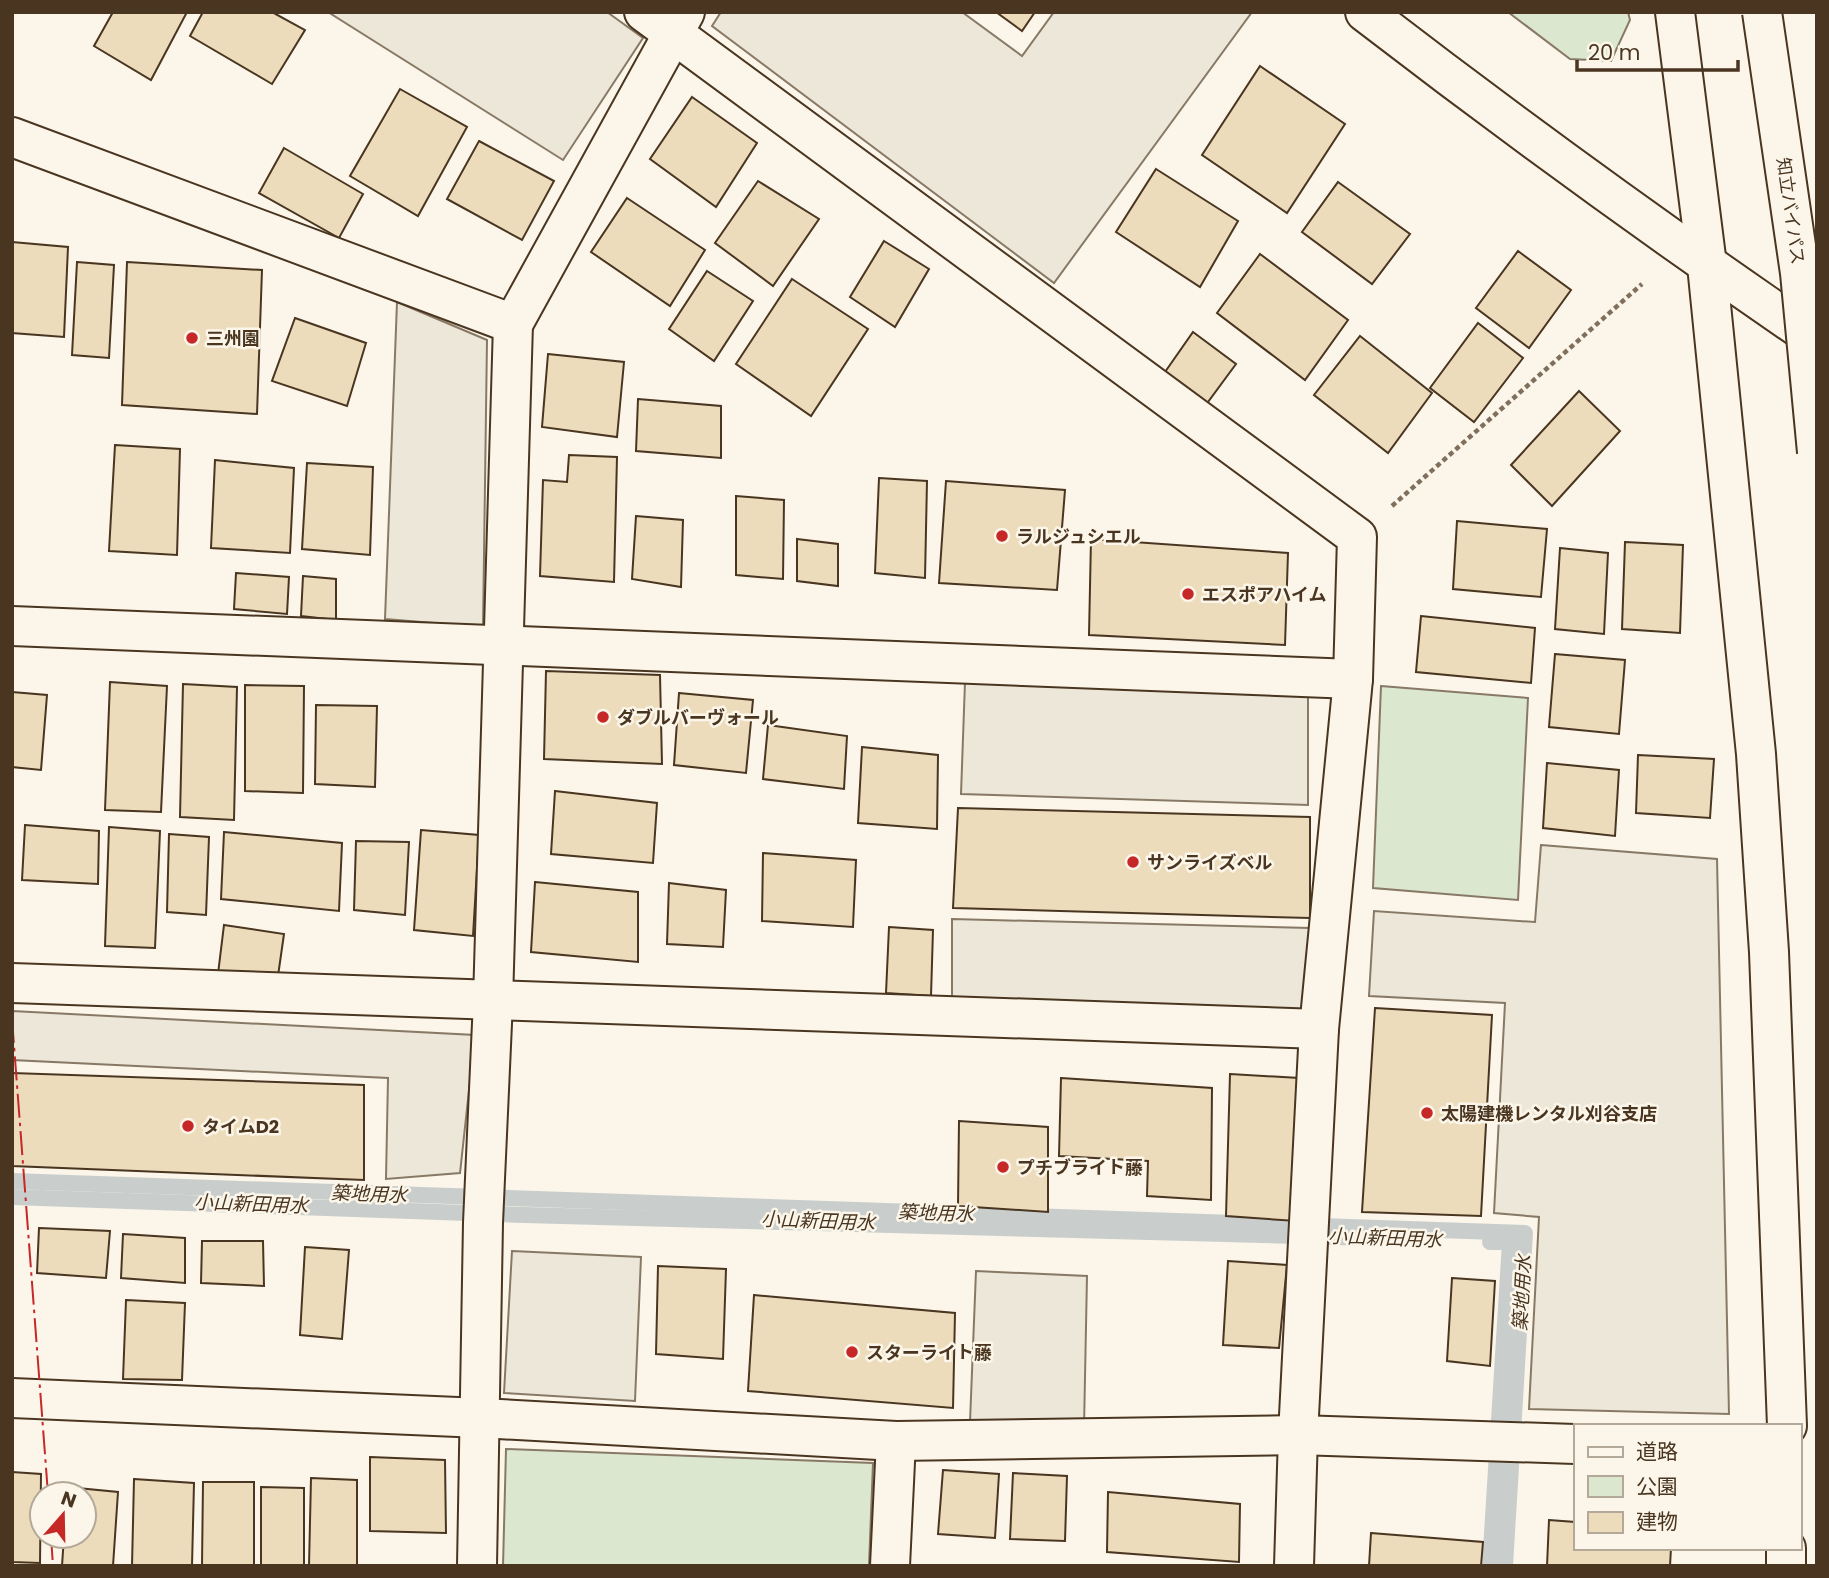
<svg xmlns="http://www.w3.org/2000/svg" width="1829" height="1578" font-family="Poppins,'Noto Sans JP',sans-serif">
<style>
.green{fill:#dce7d0;stroke:#887966;stroke-width:2}
.parking{fill:#ede7d9;stroke:#887966;stroke-width:2}
.lines{fill:none;stroke-linecap:round;stroke-linejoin:round}
.stream{stroke:#c9cecd;stroke-width:16}
.building{fill:#ecdcbc;stroke:#4a3520;stroke-width:2}
.minor-casing{stroke:#4a3520;stroke-width:42}
.path{stroke:#7f6f5c;stroke-width:4.5;stroke-dasharray:5 3.5;stroke-linecap:butt}
.minor{stroke:#fbf6e9;stroke-width:38}
.highway-bridge-casing{stroke:#4a3520;stroke-width:42;stroke-linecap:butt}
.highway-bridge{stroke:#fbf6e9;stroke-width:38}
.power{stroke:#c62828;stroke-width:2;stroke-dasharray:24 5 3.5 5;stroke-linecap:butt}
.poi-dot{fill:#c62828;stroke:#fbf6e9;stroke-width:2.5}
.labels{text-anchor:middle;dominant-baseline:central;stroke-width:5;stroke-linejoin:round;paint-order:stroke}
.street-label{font-size:18px;fill:#4a3520;stroke:#fbf6e9}
.poi-label{font-size:18px;font-weight:bold;fill:#4a3520;stroke:#fbf6e9;text-anchor:start}
.water-label{font-size:19px;font-style:italic;fill:#4a3520;stroke:#fbf6e9}
</style>
<rect width="100%" height="100%" fill="#fbf6e9"/>
<g class="green">
<path d="M 1508,12 L 1628,12 L 1630,20 L 1611,61 L 1570,59 Z"/>
<path d="M 1381,686 L 1528,698 L 1518,900 L 1373,888 Z"/>
<path d="M 506,1449 L 873,1463 L 869,1566 L 503,1566 Z"/>
</g>
<g class="parking">
<path d="M 328,12 L 607,12 L 643,38 L 563,160 Z"/>
<path d="M 721,12 L 962,12 L 1022,56 L 1054,12 L 1252,12 L 1054,283 L 712,26 Z"/>
<path d="M 397,302 L 487,340 L 483,627 L 385,619 Z"/>
<path d="M 965,682 L 1308,693 L 1308,805 L 961,794 Z"/>
<path d="M 1541,845 L 1717,859 L 1729,1414 L 1529,1409 L 1539,1217 L 1494,1213 L 1505,1003 L 1369,996 L 1374,911 L 1535,922 Z"/>
<path d="M 952,919 L 1310,928 L 1308,1028 L 952,1016 Z"/>
<path d="M 12,1011 L 475,1035 L 460,1173 L 386,1179 L 388,1078 L 12,1060 Z"/>
<path d="M 512,1251 L 641,1257 L 635,1401 L 504,1393 Z"/>
<path d="M 976,1271 L 1087,1276 L 1084,1428 L 970,1422 Z"/>
</g>
<g class="lines">
<g class="stream">
<path d="M 12,1181 L 1525,1233 L 1505,1566"/>
<path d="M 12,1197 L 525,1215 L 1369,1238"/>
<path d="M 1490,1242 L 1510,1242 L 1490,1566"/>
</g>
</g>
<g class="building">
<path d="M 113,12 L 187,12 L 151,80 L 94,46 Z"/>
<path d="M 203,12 L 272,12 L 305,30 L 272,84 L 190,36 Z"/>
<path d="M 996,12 L 1035,12 L 1022,31 Z"/>
<path d="M 1260,66 L 1345,124 L 1287,213 L 1202,155 Z"/>
<path d="M 400,89 L 467,127 L 418,216 L 350,176 Z"/>
<path d="M 692,97 L 757,143 L 716,207 L 650,159 Z"/>
<path d="M 479,141 L 554,181 L 522,240 L 447,199 Z"/>
<path d="M 284,148 L 363,194 L 339,238 L 259,193 Z"/>
<path d="M 1156,169 L 1238,221 L 1200,287 L 1116,232 Z"/>
<path d="M 758,181 L 819,219 L 773,286 L 715,243 Z"/>
<path d="M 1338,182 L 1410,234 L 1372,284 L 1302,232 Z"/>
<path d="M 627,198 L 705,250 L 670,306 L 591,252 Z"/>
<path d="M 884,241 L 929,269 L 895,327 L 850,297 Z"/>
<path d="M 12,242 L 68,247 L 64,337 L 12,333 Z"/>
<path d="M 1518,251 L 1571,290 L 1529,348 L 1476,308 Z"/>
<path d="M 1260,254 L 1348,320 L 1305,380 L 1217,313 Z"/>
<path d="M 77,262 L 114,265 L 109,358 L 72,355 Z"/>
<path d="M 127,262 L 262,270 L 257,414 L 122,405 Z"/>
<path d="M 707,271 L 753,301 L 714,361 L 669,329 Z"/>
<path d="M 792,279 L 868,329 L 811,416 L 736,364 Z"/>
<path d="M 295,318 L 366,343 L 347,406 L 272,381 Z"/>
<path d="M 1478,323 L 1523,358 L 1474,422 L 1430,388 Z"/>
<path d="M 1193,332 L 1236,364 L 1205,406 L 1165,372 Z"/>
<path d="M 1360,336 L 1432,393 L 1388,453 L 1314,395 Z"/>
<path d="M 548,354 L 624,362 L 617,437 L 542,427 Z"/>
<path d="M 1579,391 L 1620,431 L 1552,506 L 1511,465 Z"/>
<path d="M 638,399 L 721,406 L 721,458 L 636,451 Z"/>
<path d="M 115,445 L 180,449 L 177,555 L 109,551 Z"/>
<path d="M 569,455 L 617,457 L 614,582 L 540,576 L 543,480 L 567,482 Z"/>
<path d="M 215,460 L 294,468 L 290,553 L 211,548 Z"/>
<path d="M 307,463 L 373,467 L 370,555 L 302,549 Z"/>
<path d="M 879,478 L 927,481 L 925,578 L 875,573 Z"/>
<path d="M 946,481 L 1065,490 L 1057,590 L 939,583 Z"/>
<path d="M 736,496 L 784,500 L 783,579 L 736,575 Z"/>
<path d="M 636,516 L 683,520 L 681,587 L 632,579 Z"/>
<path d="M 1457,521 L 1547,529 L 1541,597 L 1453,589 Z"/>
<path d="M 797,539 L 838,544 L 838,586 L 797,581 Z"/>
<path d="M 1091,539 L 1288,553 L 1285,645 L 1089,635 Z"/>
<path d="M 1625,542 L 1683,545 L 1680,633 L 1622,629 Z"/>
<path d="M 1560,548 L 1608,553 L 1604,634 L 1555,629 Z"/>
<path d="M 236,573 L 289,577 L 287,614 L 234,609 Z"/>
<path d="M 303,576 L 336,579 L 336,620 L 301,616 Z"/>
<path d="M 1421,616 L 1535,628 L 1531,683 L 1416,672 Z"/>
<path d="M 1555,654 L 1625,660 L 1619,734 L 1549,727 Z"/>
<path d="M 546,671 L 660,675 L 662,764 L 544,759 Z"/>
<path d="M 110,682 L 167,686 L 161,812 L 105,810 Z"/>
<path d="M 183,684 L 237,687 L 234,820 L 180,817 Z"/>
<path d="M 245,685 L 304,686 L 303,793 L 245,791 Z"/>
<path d="M 12,692 L 47,695 L 41,770 L 12,767 Z"/>
<path d="M 679,693 L 753,700 L 746,773 L 674,765 Z"/>
<path d="M 316,705 L 377,706 L 375,787 L 315,784 Z"/>
<path d="M 768,725 L 847,736 L 844,789 L 763,779 Z"/>
<path d="M 862,747 L 938,755 L 937,829 L 858,823 Z"/>
<path d="M 1638,755 L 1714,759 L 1710,818 L 1636,813 Z"/>
<path d="M 1547,763 L 1619,770 L 1615,836 L 1543,828 Z"/>
<path d="M 555,791 L 657,803 L 653,863 L 551,854 Z"/>
<path d="M 958,808 L 1310,817 L 1310,918 L 953,908 Z"/>
<path d="M 25,825 L 99,831 L 98,884 L 22,880 Z"/>
<path d="M 109,827 L 160,831 L 155,948 L 105,946 Z"/>
<path d="M 421,830 L 479,835 L 473,936 L 414,930 Z"/>
<path d="M 224,832 L 342,843 L 339,911 L 221,899 Z"/>
<path d="M 169,834 L 209,837 L 206,915 L 167,912 Z"/>
<path d="M 356,841 L 409,842 L 405,915 L 354,910 Z"/>
<path d="M 763,853 L 856,860 L 853,927 L 762,921 Z"/>
<path d="M 535,882 L 638,892 L 638,962 L 531,952 Z"/>
<path d="M 669,883 L 726,890 L 723,947 L 667,944 Z"/>
<path d="M 224,925 L 284,934 L 277,983 L 218,974 Z"/>
<path d="M 889,927 L 933,930 L 931,996 L 886,993 Z"/>
<path d="M 1375,1008 L 1492,1015 L 1481,1216 L 1362,1212 Z"/>
<path d="M 12,1073 L 364,1085 L 364,1180 L 12,1166 Z"/>
<path d="M 1230,1074 L 1299,1078 L 1296,1221 L 1226,1216 Z"/>
<path d="M 1061,1078 L 1212,1088 L 1211,1200 L 1147,1196 L 1148,1161 L 1059,1156 Z"/>
<path d="M 959,1121 L 1048,1127 L 1048,1212 L 958,1206 Z"/>
<path d="M 39,1228 L 110,1231 L 106,1278 L 37,1273 Z"/>
<path d="M 123,1234 L 185,1238 L 185,1283 L 121,1278 Z"/>
<path d="M 202,1241 L 263,1241 L 264,1286 L 201,1283 Z"/>
<path d="M 305,1247 L 349,1250 L 342,1339 L 300,1335 Z"/>
<path d="M 1228,1261 L 1287,1265 L 1279,1348 L 1223,1345 Z"/>
<path d="M 658,1266 L 726,1269 L 723,1359 L 656,1354 Z"/>
<path d="M 1452,1278 L 1495,1281 L 1490,1366 L 1447,1361 Z"/>
<path d="M 754,1295 L 955,1313 L 953,1408 L 748,1391 Z"/>
<path d="M 126,1300 L 185,1303 L 182,1380 L 123,1379 Z"/>
<path d="M 370,1457 L 445,1460 L 446,1533 L 370,1531 Z"/>
<path d="M 943,1470 L 999,1474 L 995,1538 L 938,1534 Z"/>
<path d="M 12,1472 L 41,1474 L 40,1563 L 12,1562 Z"/>
<path d="M 1013,1473 L 1067,1476 L 1065,1541 L 1010,1539 Z"/>
<path d="M 311,1478 L 357,1480 L 357,1566 L 309,1566 Z"/>
<path d="M 134,1479 L 194,1483 L 192,1566 L 132,1566 Z"/>
<path d="M 203,1482 L 254,1482 L 254,1566 L 202,1566 Z"/>
<path d="M 67,1487 L 118,1492 L 113,1566 L 62,1566 L 64,1536 L 84,1536 L 84,1494 L 66,1494 Z"/>
<path d="M 261,1487 L 304,1488 L 304,1566 L 261,1566 Z"/>
<path d="M 1108,1492 L 1240,1504 L 1239,1562 L 1107,1552 Z"/>
<path d="M 1549,1520 L 1575,1522 L 1575,1548 L 1671,1548 L 1670,1566 L 1547,1566 Z"/>
<path d="M 1371,1533 L 1483,1542 L 1481,1566 L 1369,1566 Z"/>
</g>
<g class="lines">
<g class="minor-casing">
<g id="minor">
<path d="M 644,12 L 1357,537 L 1353,679 L 1319,1029 L 1298,1435 L 1294,1566"/>
<path d="M 1365,12 C 1513,126 1663,235 1817,340"/>
<path d="M 1675,12 L 1707,265 L 1756,754 L 1769,952 L 1787,1426"/>
<path d="M 12,137 L 513,324 L 685,12"/>
<path d="M 12,626 L 1353,679"/>
<path d="M 12,983 L 1319,1029"/>
<path d="M 12,1398 L 481,1418 L 896,1441 L 1298,1435 L 1575,1444"/>
<path d="M 477,1566 L 483,1223 L 493,1001 L 513,324"/>
<path d="M 890,1566 L 896,1441"/>
<path d="M 1786,1566 L 1786,1548"/>
</g>
</g>
<path class="path" d="M 1392,506 L 1642,284"/>
<use href="#minor" class="minor"/>
<g class="highway-bridge-casing">
<path id="highway-bridge" d="M 1762,12 L 1800,273 L 1817,452"/>
</g>
<use href="#highway-bridge" class="highway-bridge"/>
<g class="power">
<path d="M 12,1019 L 48,1494"/>
<path d="M 51,1536 L 53,1566"/>
</g>
</g>
<g class="poi-dot">
<circle cx="192" cy="338" r="7"/>
<circle cx="1002" cy="536" r="7"/>
<circle cx="1188" cy="594" r="7"/>
<circle cx="603" cy="717" r="7"/>
<circle cx="1133" cy="862" r="7"/>
<circle cx="1427" cy="1113" r="7"/>
<circle cx="188" cy="1126" r="7"/>
<circle cx="1003" cy="1167" r="7"/>
<circle cx="852" cy="1352" r="7"/>
</g>
<g class="labels">
<g class="street-label">
<text transform="translate(1791 211) rotate(82)">知立バイパス</text>
</g>
<g class="poi-label">
<text x="206" y="338">三州園</text>
<text x="1016" y="536">ラルジュシエル</text>
<text x="1202" y="594">エスポアハイム</text>
<text x="617" y="717">ダブルバーヴォール</text>
<text x="1147" y="862">サンライズベル</text>
<text x="1441" y="1113">太陽建機レンタル刈谷支店</text>
<text x="202" y="1126">タイムD2</text>
<text x="1017" y="1167">プチブライト藤</text>
<text x="866" y="1352">スターライト藤</text>
</g>
<g class="water-label">
<text transform="translate(369 1194) rotate(2)">築地用水</text>
<text transform="translate(251 1204) rotate(2)">小山新田用水</text>
<text transform="translate(936 1213) rotate(2)">築地用水</text>
<text transform="translate(818 1221) rotate(2)">小山新田用水</text>
<text transform="translate(1385 1238) rotate(2)">小山新田用水</text>
<text transform="translate(1522 1293) rotate(-87)">築地用水</text>
</g>
</g>
<rect width="1829" height="1578" fill="none" stroke="#4a3520" stroke-width="28"/>
<rect x="1574" y="1424" width="228" height="126" fill="#fbf6e9" stroke="#b4a999" stroke-width="2"/>
<rect x="1588" y="1447" width="35" height="10" fill="#fbf6e9" stroke="#b4a999" stroke-width="2"/>
<text x="1636" y="1459" font-size="21" fill="#4a3520">道路</text>
<rect x="1588" y="1476" width="35" height="21" fill="#dce7d0" stroke="#b4a999" stroke-width="2"/>
<text x="1636" y="1494" font-size="21" fill="#4a3520">公園</text>
<rect x="1588" y="1512" width="35" height="21" fill="#ecdcbc" stroke="#b4a999" stroke-width="2"/>
<text x="1636" y="1529" font-size="21" fill="#4a3520">建物</text>
<g transform="translate(63 1515) rotate(20)"><circle r="33" fill="#fbf6e9" stroke="#b4a999" stroke-width="2"/>
<path d="M0-5L12 26L0 18L-12 26Z" fill="#c62828"/>
<text y="-10" font-size="19" font-weight="bold" text-anchor="middle" fill="#4a3520">N</text>
</g>
<path d="M1577 60v10h161v-10" fill="none" stroke="#4a3520" stroke-width="3.5"/>
<text x="1588" y="60" font-size="21" fill="#4a3520" stroke="#fbf6e9" stroke-width="5" paint-order="stroke">20 m</text>
</svg>
